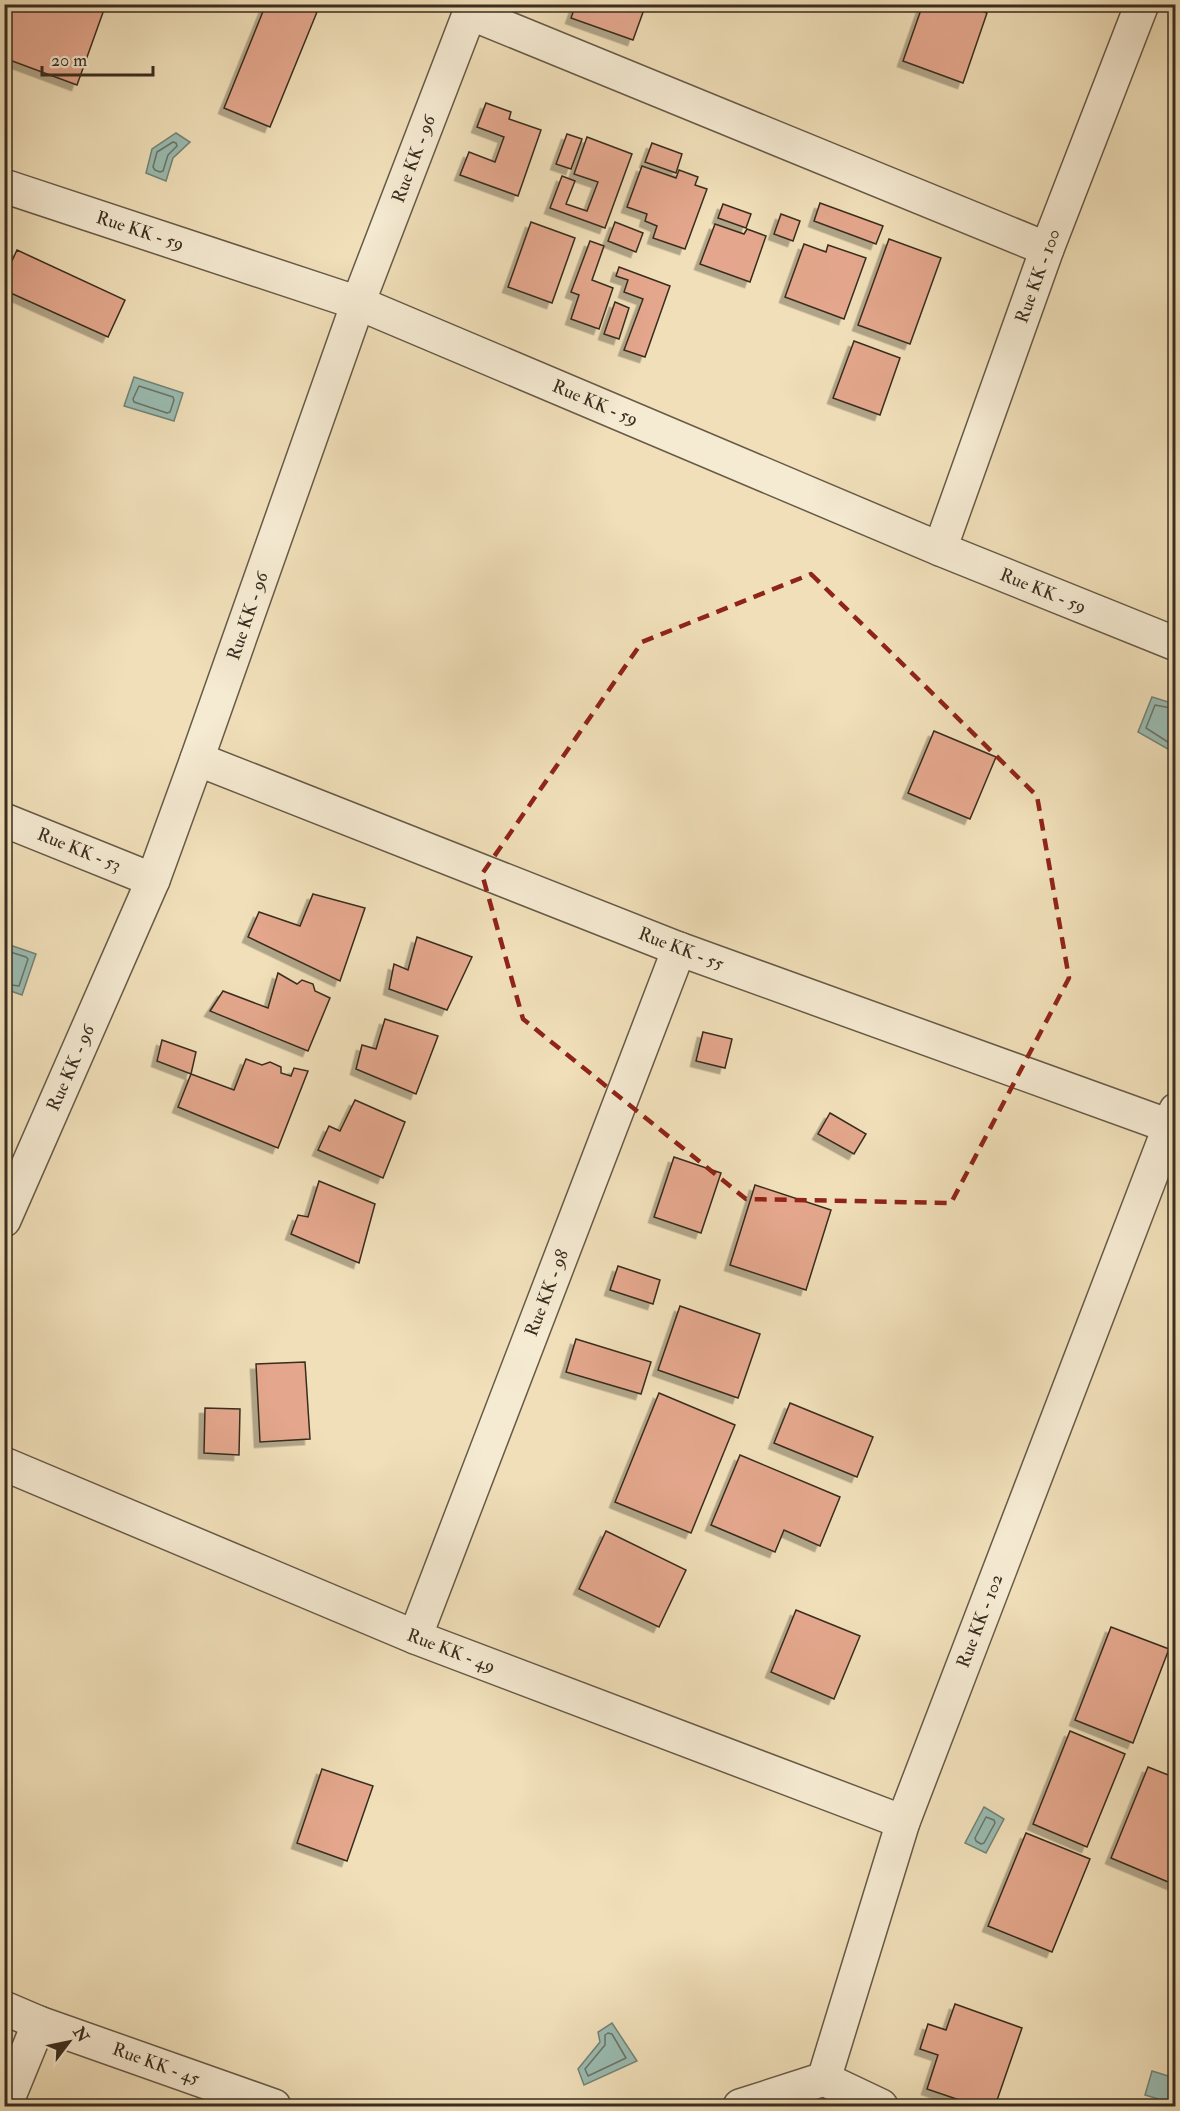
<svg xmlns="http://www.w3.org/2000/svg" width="1180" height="2111" font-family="'IM FELL Double Pica',serif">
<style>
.water{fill:#9abcb2;stroke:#738377;stroke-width:1.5}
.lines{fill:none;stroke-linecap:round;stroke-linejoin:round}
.shore{stroke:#6a7468;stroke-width:1.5}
.building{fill:#e4a78d;stroke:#392d1f;stroke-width:1.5;filter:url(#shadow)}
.street-casing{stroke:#675a46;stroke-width:36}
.street{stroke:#f5ead2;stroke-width:33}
.marked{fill:none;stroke:#8f2418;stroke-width:4.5;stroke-dasharray:12 8;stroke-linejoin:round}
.labels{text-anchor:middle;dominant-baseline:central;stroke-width:4.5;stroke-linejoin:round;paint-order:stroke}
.street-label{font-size:18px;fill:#392d1f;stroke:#f5ead2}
</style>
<defs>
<filter id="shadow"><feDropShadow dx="-5.5" dy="5.5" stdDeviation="0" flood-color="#0004"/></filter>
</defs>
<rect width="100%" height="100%" fill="#f0dfb9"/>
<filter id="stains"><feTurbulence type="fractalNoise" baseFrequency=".00333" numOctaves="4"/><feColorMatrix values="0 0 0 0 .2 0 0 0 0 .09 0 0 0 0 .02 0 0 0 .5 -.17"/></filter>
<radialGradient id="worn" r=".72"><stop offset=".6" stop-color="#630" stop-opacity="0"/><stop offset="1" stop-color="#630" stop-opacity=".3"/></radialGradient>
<g class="water">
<path d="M 176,133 L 190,142 L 173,158 L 166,181 L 146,173 L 152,149 Z"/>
<path d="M 134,377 L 183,393 L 174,421 L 124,406 Z"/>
<path d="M 1152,697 L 1175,704 L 1175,765 L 1168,749 L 1138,732 Z"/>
<path d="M 7,944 L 36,954 L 22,995 L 5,989 L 4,951 Z"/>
<path d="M 984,1807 L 1004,1819 L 986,1853 L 965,1843 Z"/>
<path d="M 612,2023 L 637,2061 L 584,2085 L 578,2069 L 600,2042 L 598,2032 Z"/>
<path d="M 1152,2071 L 1175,2078 L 1175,2104 L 1145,2095 Z"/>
</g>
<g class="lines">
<g class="shore">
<path d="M 173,142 L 176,143 L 177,146 L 168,155 L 163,171 L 160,172 L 155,170 L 153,167 L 157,152 Z"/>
<path d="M 139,386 L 173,397 L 174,400 L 170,412 L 167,413 L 134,402 L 133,399 Z"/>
<path d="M 1176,709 L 1155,705 L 1146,728 L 1171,744 L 1176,751"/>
<path d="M 4,950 L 26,957 L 28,959 L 19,986 L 4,984"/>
<path d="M 986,1817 L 994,1820 L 995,1823 L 984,1843 L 981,1844 L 976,1841 L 975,1838 Z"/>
<path d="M 608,2033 L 612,2034 L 626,2058 L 588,2076 L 585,2069 L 605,2045 L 605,2035 Z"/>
</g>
</g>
<g class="building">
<path d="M 4,4 L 106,4 L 77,85 L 4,58 Z"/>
<path d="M 266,4 L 298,4 L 317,12 L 270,127 L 224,108 Z"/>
<path d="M 576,4 L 646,4 L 633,40 L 571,18 Z"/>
<path d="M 923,4 L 963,4 L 987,13 L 963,83 L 903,61 Z"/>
<path d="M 486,103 L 511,112 L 509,119 L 541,130 L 518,196 L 460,175 L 469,152 L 495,162 L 504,137 L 477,127 Z"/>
<path d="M 567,134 L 582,139 L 571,169 L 556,164 Z"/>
<path d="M 587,137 L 632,154 L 605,228 L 550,208 L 562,176 L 575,181 L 566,204 L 587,211 L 598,182 L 574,174 Z"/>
<path d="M 652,143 L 682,154 L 676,173 L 645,162 Z"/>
<path d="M 642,166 L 676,178 L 679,170 L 698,177 L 695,185 L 707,189 L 685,249 L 653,238 L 657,226 L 645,221 L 647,214 L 627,207 Z"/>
<path d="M 820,203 L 883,226 L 876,244 L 814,221 Z"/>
<path d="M 723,204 L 751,214 L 746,228 L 718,218 Z"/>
<path d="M 781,214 L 800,221 L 793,241 L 774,234 Z"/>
<path d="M 531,222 L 575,238 L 552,303 L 508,287 Z"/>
<path d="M 615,222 L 643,233 L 636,252 L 608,241 Z"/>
<path d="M 715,224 L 744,234 L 747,229 L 766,236 L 750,282 L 700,264 Z"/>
<path d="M 889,239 L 941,258 L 910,344 L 858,325 Z"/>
<path d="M 590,241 L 604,246 L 592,280 L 613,288 L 599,329 L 571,319 L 579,295 L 571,292 Z"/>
<path d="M 804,244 L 826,252 L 828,245 L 866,258 L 844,319 L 785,297 Z"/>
<path d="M 17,250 L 125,300 L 108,337 L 4,290 L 4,278 Z"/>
<path d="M 619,267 L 670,286 L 645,357 L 624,350 L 643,299 L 624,292 L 628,280 L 616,276 Z"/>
<path d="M 615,302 L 629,308 L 619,339 L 604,334 Z"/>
<path d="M 854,341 L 900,358 L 880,415 L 833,398 Z"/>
<path d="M 934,731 L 996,757 L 970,819 L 908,793 Z"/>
<path d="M 313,894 L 365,908 L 340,981 L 248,937 L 259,912 L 300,926 Z"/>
<path d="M 417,937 L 472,957 L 447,1010 L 389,989 L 394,964 L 408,970 Z"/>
<path d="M 278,973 L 297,984 L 302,980 L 313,984 L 315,991 L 330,998 L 308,1051 L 210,1011 L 223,991 L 268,1008 Z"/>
<path d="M 385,1019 L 438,1036 L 416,1094 L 356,1069 L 362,1045 L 376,1049 Z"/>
<path d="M 703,1032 L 732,1039 L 725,1068 L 696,1061 Z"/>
<path d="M 162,1040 L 196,1052 L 191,1074 L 157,1061 Z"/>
<path d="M 246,1059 L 262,1065 L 270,1062 L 281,1067 L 281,1073 L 291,1076 L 294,1068 L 308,1071 L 278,1148 L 178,1107 L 191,1074 L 234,1090 Z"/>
<path d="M 355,1100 L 405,1122 L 383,1178 L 318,1150 L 329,1126 L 340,1131 Z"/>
<path d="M 830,1113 L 866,1134 L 854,1154 L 818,1134 Z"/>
<path d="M 674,1157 L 721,1173 L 701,1233 L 654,1217 Z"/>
<path d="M 319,1181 L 375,1204 L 359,1263 L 291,1234 L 298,1215 L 308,1217 Z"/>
<path d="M 755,1185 L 831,1210 L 806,1290 L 730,1265 Z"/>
<path d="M 618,1266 L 660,1280 L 653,1304 L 610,1290 Z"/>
<path d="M 680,1306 L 760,1334 L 738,1398 L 658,1370 Z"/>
<path d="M 576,1339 L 651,1362 L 641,1394 L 566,1372 Z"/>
<path d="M 305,1362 L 310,1439 L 260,1442 L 256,1364 Z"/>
<path d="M 659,1393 L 735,1425 L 691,1533 L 615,1502 Z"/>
<path d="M 790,1403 L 873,1437 L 857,1477 L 774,1443 Z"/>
<path d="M 205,1408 L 240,1409 L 239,1455 L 204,1453 Z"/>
<path d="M 740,1455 L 840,1497 L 820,1546 L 784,1530 L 775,1552 L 711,1525 Z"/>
<path d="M 606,1531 L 686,1570 L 659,1627 L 579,1589 Z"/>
<path d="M 796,1610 L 860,1636 L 834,1699 L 771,1672 Z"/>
<path d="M 1111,1627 L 1169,1649 L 1133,1743 L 1075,1720 Z"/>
<path d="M 1070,1731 L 1125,1754 L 1087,1847 L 1033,1824 Z"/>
<path d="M 1148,1767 L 1176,1778 L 1176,1879 L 1173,1884 L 1111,1858 Z"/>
<path d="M 322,1769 L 373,1786 L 347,1861 L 297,1843 Z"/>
<path d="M 1026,1833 L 1090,1859 L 1052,1952 L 988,1926 Z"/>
<path d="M 955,2004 L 1022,2028 L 995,2106 L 977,2106 L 927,2089 L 938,2055 L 920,2049 L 928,2024 L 946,2030 Z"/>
</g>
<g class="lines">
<g class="street-casing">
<g id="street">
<path d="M 470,13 L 1047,249"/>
<path d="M 4,186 L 358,303 L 940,549 L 1176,644"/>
<path d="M 940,549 L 1047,249 L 1142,4"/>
<path d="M 197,759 L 679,949 L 1169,1126"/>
<path d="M 4,820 L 153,880"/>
<path d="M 4,1220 L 153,880 L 197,759 L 358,303 L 473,4"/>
<path d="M 4,1464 L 415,1637 L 903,1822"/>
<path d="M 415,1637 L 679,949"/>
<path d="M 4,2008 L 39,2023 L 274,2106"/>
<path d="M 5,2106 L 39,2023"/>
<path d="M 740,2106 L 824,2079"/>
<path d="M 881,2106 L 824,2079 L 903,1822 L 1176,1110"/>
</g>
</g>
<use href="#street" class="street"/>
</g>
<path class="marked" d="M 811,574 L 1037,796 L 1069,978 L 951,1203 L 746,1199 L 523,1019 L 482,874 L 642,642 Z"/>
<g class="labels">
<g class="street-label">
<text transform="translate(414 159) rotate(-69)">Rue KK - 96</text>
<text transform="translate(140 231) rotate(18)">Rue KK - 59</text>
<text transform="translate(1038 276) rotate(-70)">Rue KK - 100</text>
<text transform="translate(595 403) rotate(23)">Rue KK - 59</text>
<text transform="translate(1043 591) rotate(22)">Rue KK - 59</text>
<text transform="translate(248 616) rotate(-71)">Rue KK - 96</text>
<text transform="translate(79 850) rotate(22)">Rue KK - 53</text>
<text transform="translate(681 949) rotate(21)">Rue KK - 55</text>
<text transform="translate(71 1068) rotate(-66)">Rue KK - 96</text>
<text transform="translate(547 1293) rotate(-69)">Rue KK - 98</text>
<text transform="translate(980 1621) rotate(-69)">Rue KK - 102</text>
<text transform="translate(451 1651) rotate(21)">Rue KK - 49</text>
<text transform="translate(156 2064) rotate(20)">Rue KK - 45</text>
</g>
</g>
<rect width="1180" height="2111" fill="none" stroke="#f0dfb9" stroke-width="24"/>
<rect x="6" y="6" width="1168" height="2099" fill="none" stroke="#392d1f" stroke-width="3"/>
<rect x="12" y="12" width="1156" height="2087" fill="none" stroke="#392d1f" stroke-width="1.5"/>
<g transform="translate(69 2042) rotate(58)" stroke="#f5ead2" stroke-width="4.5" paint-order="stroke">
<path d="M0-4.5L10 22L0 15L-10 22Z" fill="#392d1f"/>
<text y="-9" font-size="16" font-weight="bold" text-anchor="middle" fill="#392d1f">N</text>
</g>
<path d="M42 66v9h111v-9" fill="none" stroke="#392d1f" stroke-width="3"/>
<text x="51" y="66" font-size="18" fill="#392d1f" stroke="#f5ead2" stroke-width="4.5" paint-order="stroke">20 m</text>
<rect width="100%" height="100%" filter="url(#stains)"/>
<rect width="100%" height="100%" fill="url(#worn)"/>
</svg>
